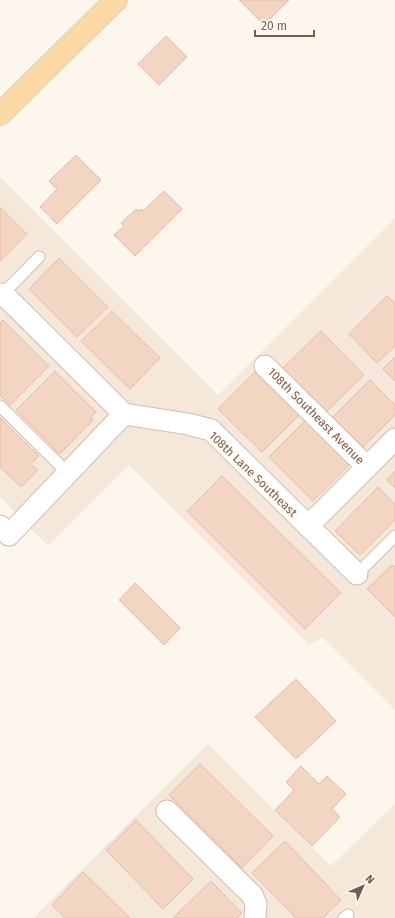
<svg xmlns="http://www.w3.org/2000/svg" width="395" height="918" font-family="'Fira Sans',sans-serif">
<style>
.residential{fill:#f5e8da}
.building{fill:#f3d5c3;stroke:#e6bba3}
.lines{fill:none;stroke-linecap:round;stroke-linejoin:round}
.service-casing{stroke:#d1beb0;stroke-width:13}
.minor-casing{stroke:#d1beb0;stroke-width:23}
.primary-casing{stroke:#dad1cd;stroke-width:24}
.service{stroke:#fff;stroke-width:11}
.minor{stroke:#fff;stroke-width:21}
.primary{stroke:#fbd9a5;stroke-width:22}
.labels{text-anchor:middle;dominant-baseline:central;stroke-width:3;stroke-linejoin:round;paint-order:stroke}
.street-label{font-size:12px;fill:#7a5c4d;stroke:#fffaf3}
</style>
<rect width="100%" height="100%" fill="#fdf6ec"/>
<g class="residential">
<path d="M 0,177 L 218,395 L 395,218 L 395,710 L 322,637 L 309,645 L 129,465 L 48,546 L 0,497 Z"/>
<path d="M 208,744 L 331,866 L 395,803 L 395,918 L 33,918 Z"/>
</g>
<g class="building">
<path d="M 239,0 L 289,0 L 264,25 Z"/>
<path d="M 166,36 L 187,57 L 159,85 L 138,64 Z"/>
<path d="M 76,155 L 101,180 L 57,224 L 40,207 L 57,189 L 49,181 Z"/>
<path d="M 164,191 L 182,209 L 135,256 L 114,235 L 124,226 L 121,223 L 136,209 L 138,211 L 141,209 L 143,211 Z"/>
<path d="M 0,207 L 27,234 L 0,261 Z"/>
<path d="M 59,258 L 108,307 L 77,337 L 29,289 Z"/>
<path d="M 387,296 L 395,303 L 395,346 L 377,363 L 349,334 Z"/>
<path d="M 112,311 L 160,358 L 130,389 L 81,341 Z"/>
<path d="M 3,320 L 49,366 L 10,405 L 0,395 L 0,324 Z"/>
<path d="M 321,331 L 364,375 L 324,414 L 281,370 Z"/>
<path d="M 395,357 L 395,381 L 383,369 Z"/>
<path d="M 257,370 L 301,413 L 262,452 L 218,409 Z"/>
<path d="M 55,371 L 96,412 L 91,417 L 93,420 L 60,454 L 16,410 Z"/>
<path d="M 370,380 L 395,405 L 395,415 L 361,449 L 331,419 Z"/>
<path d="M 0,418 L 39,456 L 31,464 L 38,470 L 21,487 L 0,467 Z"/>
<path d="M 307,419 L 351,463 L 313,501 L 269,457 Z"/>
<path d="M 395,471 L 395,488 L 387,480 Z"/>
<path d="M 222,476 L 341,593 L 305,629 L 187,511 Z"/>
<path d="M 378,487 L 395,504 L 395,520 L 360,555 L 335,531 Z"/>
<path d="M 392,565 L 395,567 L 395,617 L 367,589 Z"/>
<path d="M 135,583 L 180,628 L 164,645 L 119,600 Z"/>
<path d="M 296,679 L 336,721 L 296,759 L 255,717 Z"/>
<path d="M 200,764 L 273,836 L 242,868 L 169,795 Z"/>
<path d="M 301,766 L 319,784 L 327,776 L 346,794 L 332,809 L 340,817 L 312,846 L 275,810 L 294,790 L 286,782 Z"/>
<path d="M 136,820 L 193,879 L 163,909 L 106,850 Z"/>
<path d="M 285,841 L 341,900 L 323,918 L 296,918 L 252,873 Z"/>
<path d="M 83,872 L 130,918 L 65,918 L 52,905 Z"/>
<path d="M 211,881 L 242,913 L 237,918 L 173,918 Z"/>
</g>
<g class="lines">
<g class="service-casing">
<g id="service">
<path d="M 0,297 L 39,257"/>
<path d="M 0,406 L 68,473"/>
<path d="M 357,574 L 395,536"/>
<path d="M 344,918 L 348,915"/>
</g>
</g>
<g class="minor-casing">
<g id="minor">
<path d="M 3,294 L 124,414 L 188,424 L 211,430 L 357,574"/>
<path d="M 265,366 L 367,467"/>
<path d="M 0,526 L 9,535 L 124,414"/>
<path d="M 308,526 L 395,439"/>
<path d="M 167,811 L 252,895 L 256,904 L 255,918"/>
</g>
</g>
<g class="primary-casing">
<path id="primary" d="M 0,114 L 116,0"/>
</g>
<use href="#service" class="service"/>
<use href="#minor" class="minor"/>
<use href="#primary" class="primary"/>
</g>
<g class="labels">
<g class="street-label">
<text transform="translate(316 416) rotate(45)">108th Southeast Avenue</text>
<text transform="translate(253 474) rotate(44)">108th Lane Southeast</text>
</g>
</g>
<g transform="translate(363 886) rotate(45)" stroke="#fffaf3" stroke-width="3" paint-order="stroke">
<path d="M0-3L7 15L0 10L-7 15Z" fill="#7a5c4d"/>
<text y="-6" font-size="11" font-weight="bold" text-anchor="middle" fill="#7a5c4d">N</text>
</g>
<path d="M255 30v6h59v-6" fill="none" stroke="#7a5c4d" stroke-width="2"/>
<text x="261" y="30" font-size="12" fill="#7a5c4d" stroke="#fffaf3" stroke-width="3" paint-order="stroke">20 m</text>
</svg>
